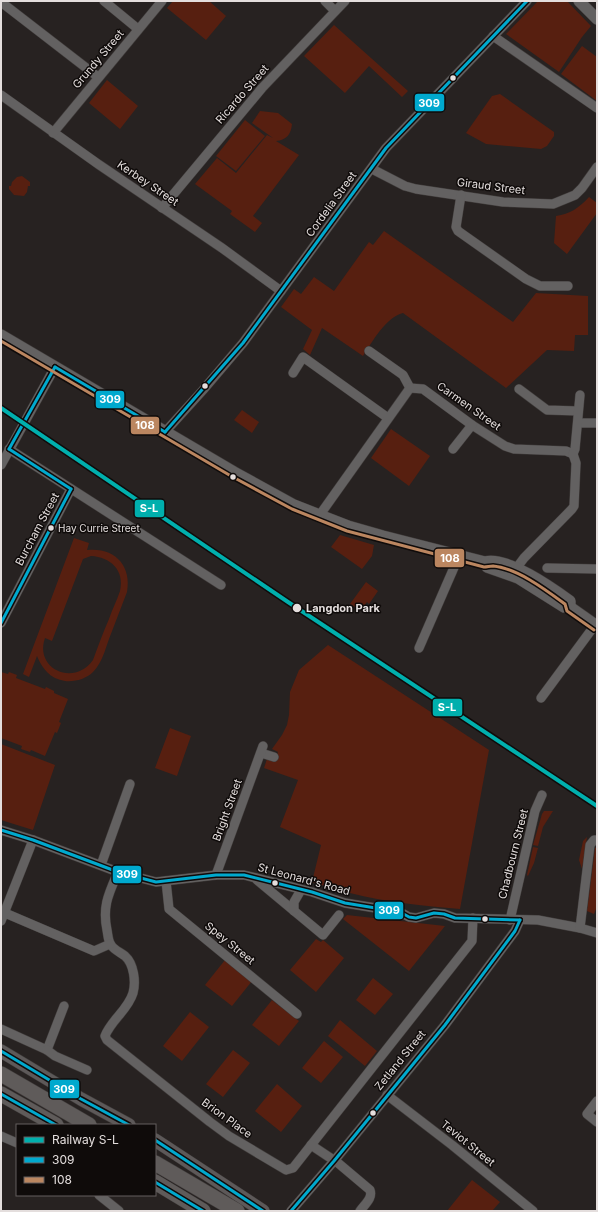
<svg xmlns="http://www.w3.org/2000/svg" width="598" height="1212" font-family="Inter,sans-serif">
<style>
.green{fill:#571f10;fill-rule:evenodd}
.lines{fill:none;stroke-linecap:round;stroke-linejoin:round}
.minor-casing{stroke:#413d3c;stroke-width:10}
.tertiary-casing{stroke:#413d3c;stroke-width:12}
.secondary-casing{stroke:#413d3c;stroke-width:14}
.trunk-casing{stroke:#413d3c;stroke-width:16}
.minor{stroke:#636161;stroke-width:9}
.tertiary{stroke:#636161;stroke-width:11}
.secondary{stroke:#5d5959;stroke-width:13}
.trunk{stroke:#5f5b5a;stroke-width:15}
.bus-1-casing{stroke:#0f0b0a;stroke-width:6}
.bus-2-casing{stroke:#0f0b0a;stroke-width:6}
.bus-1{stroke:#00a9ce;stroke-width:3}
.bus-2{stroke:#bb8660;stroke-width:3}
.rail-1-casing{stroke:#0f0b0a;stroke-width:7}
.rail-1{stroke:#00afad;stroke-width:4}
.bus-dot{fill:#e4dedd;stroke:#0f0b0a;stroke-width:1.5}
.labels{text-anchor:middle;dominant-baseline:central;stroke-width:3;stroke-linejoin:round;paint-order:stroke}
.bus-label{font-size:10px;fill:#e4dedd;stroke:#0f0b0a;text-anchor:start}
.street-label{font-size:11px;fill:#e4dedd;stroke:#0f0b0a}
.stop-label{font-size:11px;font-weight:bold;fill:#e4dedd;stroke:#0f0b0a;text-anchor:start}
.line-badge{stroke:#0f0b0a;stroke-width:1.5}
.badge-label{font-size:11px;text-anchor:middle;font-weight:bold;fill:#fff}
</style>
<rect width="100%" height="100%" fill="#272221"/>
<g class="green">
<path d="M 173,1 L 209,1 L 226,16 L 206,40 L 167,8 Z"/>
<path d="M 538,1 L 567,1 L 591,26 L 582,37 L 559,72 L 506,34 Z"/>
<path d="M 334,25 L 408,91 L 402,97 L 369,66 L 345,93 L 304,56 Z"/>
<path d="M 582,46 L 597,57 L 597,101 L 561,74 Z"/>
<path d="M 107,80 L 138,106 L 120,129 L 89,103 Z"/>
<path d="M 500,94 L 554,132 L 554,136 L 547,146 L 541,149 L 486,144 L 466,133 L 492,96 Z"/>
<path d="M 260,111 L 278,113 L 292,124 C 291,134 287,140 276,141 L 299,155 L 253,216 L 262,223 L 255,232 L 230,214 L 232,211 L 195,184 L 217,158 L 236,173 L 267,135 L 273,138 L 252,123 Z"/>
<path d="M 245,120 L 265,136 L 236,171 L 216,156 Z"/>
<path d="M 22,176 L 30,182 L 30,186 L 28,186 L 27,192 L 24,196 L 14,195 L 9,189 L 9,186 L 11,186 L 12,182 L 17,177 Z"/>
<path d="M 589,197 L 597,203 L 597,213 L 567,254 L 554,243 L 556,216 C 570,214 579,208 589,197 Z"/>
<path d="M 384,231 L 513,322 L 536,293 L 588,296 L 588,335 L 575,335 L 574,351 L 547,350 L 506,388 L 403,313 C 386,317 372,342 363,356 L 322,328 L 310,355 L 303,349 L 312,330 L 281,307 L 294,289 L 301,294 L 314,277 L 334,291 L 369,242 L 373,245 Z"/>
<path d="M 242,410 L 259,422 L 252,433 L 234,420 Z"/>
<path d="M 391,429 L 430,456 L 409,486 L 371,458 Z"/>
<path d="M 340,535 L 374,545 L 372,556 L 362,569 L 331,547 Z"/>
<path d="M 74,538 L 89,543 L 87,550 C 114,547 132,565 127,592 C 121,608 115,623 109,639 C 105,650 102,663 93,672 C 86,679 75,682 65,681 C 50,679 42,668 37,656 L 29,677 L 23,674 ZM 91,556 C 110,557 125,570 120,591 C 117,600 112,610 109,619 C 103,633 98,646 93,660 C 74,687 34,669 45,638 L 52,641 L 83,559 Z"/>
<path d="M 366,582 L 378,591 L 369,604 L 367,602 L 364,606 L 361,604 L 358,609 L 350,604 Z"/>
<path d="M 328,645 L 489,750 L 460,909 C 423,906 386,902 350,893 C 337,890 325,886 312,882 L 321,845 L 280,827 L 298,780 L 264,768 L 267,759 L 275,761 L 278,752 L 272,749 L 282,735 L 287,725 L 289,715 L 290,692 L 299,670 Z"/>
<path d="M 1,672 L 8,674 L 9,672 L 17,675 L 16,678 L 45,689 L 46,687 L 54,691 L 54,693 L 68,699 L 59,722 L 61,723 L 57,733 L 55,732 L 45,756 L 31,750 L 30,752 L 21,749 L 22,746 L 1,738 Z"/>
<path d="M 170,728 L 191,736 L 177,776 L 155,768 Z"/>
<path d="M 1,744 L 55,765 L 33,830 L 1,820 Z"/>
<path d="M 544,811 L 553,811 L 543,827 L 538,846 L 533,845 L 542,814 Z"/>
<path d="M 587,837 L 582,869 L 579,860 L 583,841 Z"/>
<path d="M 533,847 L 538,848 L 534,863 L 528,876 L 527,875 Z"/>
<path d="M 597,847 L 597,906 L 594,914 L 587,911 L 595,848 Z"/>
<path d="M 347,915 L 445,926 L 409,971 L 343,919 Z"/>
<path d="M 316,939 L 321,942 L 323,940 L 344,958 L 316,992 L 290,970 Z"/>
<path d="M 225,960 L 252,981 L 232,1006 L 205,985 Z"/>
<path d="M 373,978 L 393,994 L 375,1015 L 356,1000 Z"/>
<path d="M 272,1000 L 299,1021 L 279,1046 L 252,1025 Z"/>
<path d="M 190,1012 L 209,1027 L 182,1061 L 163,1046 Z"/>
<path d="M 340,1020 L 377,1051 L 365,1066 L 328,1036 Z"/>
<path d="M 324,1041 L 343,1057 L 321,1083 L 302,1068 Z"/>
<path d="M 233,1050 L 250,1063 L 223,1097 L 206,1084 Z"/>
<path d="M 277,1084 L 302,1106 L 281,1132 L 255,1111 Z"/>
<path d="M 472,1180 L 500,1202 L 492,1211 L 447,1211 Z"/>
</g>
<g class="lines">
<g class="minor-casing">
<g id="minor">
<path d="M 104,1 L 138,29"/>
<path d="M 325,1 L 335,11"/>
<path d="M 1,2 L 98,77"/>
<path d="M 493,36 L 597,108"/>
<path d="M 1,95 L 98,164 L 222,248 L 281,291"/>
<path d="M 53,133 L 162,1"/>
<path d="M 372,169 L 405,186 L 416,189 L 503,202 L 553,204 L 575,195 L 582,188 L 597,167"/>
<path d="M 461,195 L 456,227 L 458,231 L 526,279 L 540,286 L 568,286"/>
<path d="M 162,208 L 262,88 L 345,1"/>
<path d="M 369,351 L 403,375 L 410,388"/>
<path d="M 293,373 L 303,357 L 388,418"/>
<path d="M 410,388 L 423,389 L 472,425 L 505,446 L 514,449 L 566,451 L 573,454"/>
<path d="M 519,389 L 547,410 L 578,411"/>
<path d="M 578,423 L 597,423"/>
<path d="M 165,432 L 203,390 L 243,343 L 386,148 L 527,1"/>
<path d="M 9,449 L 221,585"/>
<path d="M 453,449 L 472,425"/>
<path d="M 573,454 L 575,449 L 580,395"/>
<path d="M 1,465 L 55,367"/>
<path d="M 319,516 L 410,388"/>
<path d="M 547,568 L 597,569"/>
<path d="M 512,574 L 524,558 L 572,509 L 574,506 L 576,463 L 573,454"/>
<path d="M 1,623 L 71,489"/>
<path d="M 419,648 L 459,556"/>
<path d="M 541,698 L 595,625"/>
<path d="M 261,753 L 274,757"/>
<path d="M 1,830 L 33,840 L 118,872 L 156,882 L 216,875 L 244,875 L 312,892 L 345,903 L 400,912 L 409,917 L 416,918 L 434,913 L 444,914 L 455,918 L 538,920 L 580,928 L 597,933"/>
<path d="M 101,865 L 130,784"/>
<path d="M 118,872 C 109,893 102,906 107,930 C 108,935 108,941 111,945 C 114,950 120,952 125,956 C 134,964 136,982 133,993 C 128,1010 111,1020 105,1036 L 107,1040 L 210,1122 L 229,1136 L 286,1170 L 293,1168 L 472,941 L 473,918"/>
<path d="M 216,875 L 263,746"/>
<path d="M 257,880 L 323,935 L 339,915"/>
<path d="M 166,881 L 169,909 L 297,1014"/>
<path d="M 294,911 L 294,902 L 301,890"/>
<path d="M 5,913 L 94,951 L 110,944"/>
<path d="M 510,920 L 535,811 L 542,795"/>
<path d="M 1,921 L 33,840"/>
<path d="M 580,928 L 590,845 L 594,840 L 597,840"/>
<path d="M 1,1029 L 47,1050 L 64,1006"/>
<path d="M 47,1050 L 55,1056 L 87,1070"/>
<path d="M 387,1095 L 452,1145 L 533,1211"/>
<path d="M 597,1101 L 587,1114 L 597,1122"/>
<path d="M 1,1136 L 17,1143"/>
<path d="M 311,1145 L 338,1163 L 370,1190 C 373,1198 365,1204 360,1211"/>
<path d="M 99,1195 L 119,1211"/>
<path d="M 291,1211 L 334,1161 L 445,1025 L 515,931 L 520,920"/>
</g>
</g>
<g class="tertiary-casing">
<g id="tertiary">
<path d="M 579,1 L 597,19"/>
<path d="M 1,335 L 234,472 L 294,505 L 348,526 L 383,536 L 485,562 C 507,556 552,588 570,601 L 570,607"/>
<path d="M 485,562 L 487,567 L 518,578 L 564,607 L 570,607 L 597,626"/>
</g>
</g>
<g class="secondary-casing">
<g id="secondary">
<path d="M 1,1051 L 81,1099 L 129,1125"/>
<path d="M 155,1140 L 263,1211"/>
</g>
</g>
<g class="trunk-casing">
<g id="trunk">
<path d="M 1,1074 L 89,1125"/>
<path d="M 1,1094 L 56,1125"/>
<path d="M 155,1163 L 237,1211"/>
<path d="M 155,1182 L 203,1211"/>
</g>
</g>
<use href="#minor" class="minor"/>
<use href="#tertiary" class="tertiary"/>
<use href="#secondary" class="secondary"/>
<use href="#trunk" class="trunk"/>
<g class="bus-1-casing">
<g id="bus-1">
<path d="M 55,367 L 165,432"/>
<path d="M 165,432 L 243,343 L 386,148 L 527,1"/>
<path d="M 9,449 L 55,367"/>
<path d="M 9,449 L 71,489"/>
<path d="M 1,623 L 71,489"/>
<path d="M 1,830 L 33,840 L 118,872 L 156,882 L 216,875 L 244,875 L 312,892 L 345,903 L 400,912 L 409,917 L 416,918 L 434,913 L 444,914 L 455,918 L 520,920"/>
<path d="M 1,1051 L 81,1099 L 129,1125"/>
<path d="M 1,1094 L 56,1125"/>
<path d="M 155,1140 L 263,1211"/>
<path d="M 155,1182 L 203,1211"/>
<path d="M 291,1211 L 334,1161 L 445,1025 L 515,931 L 520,920"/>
</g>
</g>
<g class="bus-2-casing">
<path id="bus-2" d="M 1,341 L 231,476 L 292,509 L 347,531 L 484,567 C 487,567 490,566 493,566 C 517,568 546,590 565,604 L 567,611 L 594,630"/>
</g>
<use href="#bus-1" class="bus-1"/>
<use href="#bus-2" class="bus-2"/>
<g class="rail-1-casing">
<path id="rail-1" d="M 1,408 L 288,602 L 597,806"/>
</g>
<use href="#rail-1" class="rail-1"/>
</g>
<g class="bus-dot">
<circle cx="453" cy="78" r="3.5"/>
<circle cx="205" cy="386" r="3.5"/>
<circle cx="233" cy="477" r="3.5"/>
<circle cx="51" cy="528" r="3.5"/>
<circle cx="297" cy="608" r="5"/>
<circle cx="275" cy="883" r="3.5"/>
<circle cx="485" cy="919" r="3.5"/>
<circle cx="373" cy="1113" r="3.5"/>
</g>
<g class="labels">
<g class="bus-label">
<text x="58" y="528">Hay Currie Street</text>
</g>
<g class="street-label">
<text transform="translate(98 59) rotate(-50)">Grundy Street</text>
<text transform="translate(242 94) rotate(-49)">Ricardo Street</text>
<text transform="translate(148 183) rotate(34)">Kerbey Street</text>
<text transform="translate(491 186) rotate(7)">Giraud Street</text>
<text transform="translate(331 204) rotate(-54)">Cordelia Street</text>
<text transform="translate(469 406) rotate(35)">Carmen Street</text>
<text transform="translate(37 529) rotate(-62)">Burcham Street</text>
<text transform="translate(227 810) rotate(-70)">Bright Street</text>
<text transform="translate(513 854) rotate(-76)">Chadbourn Street</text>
<text transform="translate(304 879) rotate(15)">St Leonard's Road</text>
<text transform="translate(230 943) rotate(39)">Spey Street</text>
<text transform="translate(400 1060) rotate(-51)">Zetland Street</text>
<text transform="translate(227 1118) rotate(36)">Brion Place</text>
<text transform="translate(468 1143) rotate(39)">Teviot Street</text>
</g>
<g class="stop-label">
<text x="306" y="608">Langdon Park</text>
</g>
</g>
<g class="line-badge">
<rect x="414" y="93" width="31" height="19" rx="4" fill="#00a9ce"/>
<rect x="95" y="390" width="30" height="19" rx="4" fill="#00a9ce"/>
<rect x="130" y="416" width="30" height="19" rx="4" fill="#bb8660"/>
<rect x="134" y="499" width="31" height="19" rx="4" fill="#00afad"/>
<rect x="434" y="548" width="31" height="20" rx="4" fill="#bb8660"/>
<rect x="432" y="698" width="31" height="19" rx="4" fill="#00afad"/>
<rect x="112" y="865" width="30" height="19" rx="4" fill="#00a9ce"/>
<rect x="374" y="901" width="30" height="19" rx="4" fill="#00a9ce"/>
<rect x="49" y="1079" width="31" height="20" rx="4" fill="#00a9ce"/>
</g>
<g class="badge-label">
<text x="429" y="107">309</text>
<text x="110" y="403">309</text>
<text x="145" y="429">108</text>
<text x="149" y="512">S-L</text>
<text x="450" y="562">108</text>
<text x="447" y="711">S-L</text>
<text x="127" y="878">309</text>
<text x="389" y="914">309</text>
<text x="64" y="1093">309</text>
</g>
<rect width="598" height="1212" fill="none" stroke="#e4dedd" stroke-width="4"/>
<rect x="16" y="1124" width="140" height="72" fill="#0f0b0a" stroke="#645f5e"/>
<rect x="24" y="1137" width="20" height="6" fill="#00afad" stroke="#645f5e"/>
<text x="52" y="1144" font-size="12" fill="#e4dedd">Railway S-L</text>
<rect x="24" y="1157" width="20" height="6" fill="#00a9ce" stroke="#645f5e"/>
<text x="52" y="1164" font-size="12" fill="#e4dedd">309</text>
<rect x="24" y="1177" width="20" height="6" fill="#bb8660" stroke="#645f5e"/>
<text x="52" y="1184" font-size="12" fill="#e4dedd">108</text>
</svg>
